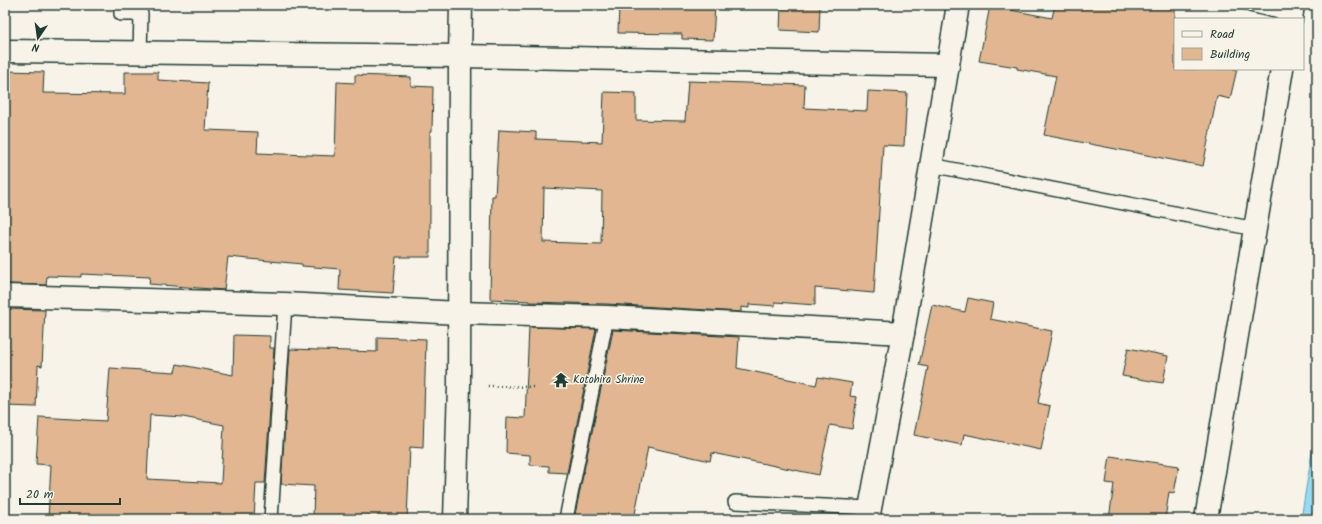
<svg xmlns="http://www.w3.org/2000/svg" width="1322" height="524" font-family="Kalam,sans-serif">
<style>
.water{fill:#94dcf6;stroke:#659ca8}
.building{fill:#e1b691;stroke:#1f3d34;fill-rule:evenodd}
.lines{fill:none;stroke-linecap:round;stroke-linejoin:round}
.service-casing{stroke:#1f3d34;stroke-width:16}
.minor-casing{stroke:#1f3d34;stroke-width:25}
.path{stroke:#1f3d34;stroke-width:2.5;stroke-dasharray:1 3;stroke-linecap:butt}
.service{stroke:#f7f3e8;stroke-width:13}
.minor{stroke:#f7f3e8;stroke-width:22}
.labels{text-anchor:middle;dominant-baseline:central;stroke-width:3;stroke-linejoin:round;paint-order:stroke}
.poi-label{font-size:11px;fill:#1f3d34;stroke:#f7f3e8;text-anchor:start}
</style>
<rect width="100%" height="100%" fill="#f7f3e8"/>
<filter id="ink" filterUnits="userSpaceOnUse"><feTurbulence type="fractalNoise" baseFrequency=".025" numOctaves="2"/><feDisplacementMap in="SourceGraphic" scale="8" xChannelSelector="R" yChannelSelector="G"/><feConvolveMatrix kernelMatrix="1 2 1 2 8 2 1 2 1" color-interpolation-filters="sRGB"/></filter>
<g filter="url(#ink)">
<path class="water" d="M 1317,422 L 1317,519 L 1301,519 Z"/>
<g class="building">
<path d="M 619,5 L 715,5 L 713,40 L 682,39 L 682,34 L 618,33 Z"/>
<path d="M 781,5 L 820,5 L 819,32 L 780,30 Z"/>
<path d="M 1055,5 L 1175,5 L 1175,69 L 1237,69 L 1230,99 L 1217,96 L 1203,166 L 1044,135 L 1056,76 L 1017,69 L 1017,67 L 979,61 L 990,6 L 1052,18 Z"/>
<path d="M 5,71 L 44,72 L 43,93 L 125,94 L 125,72 L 158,72 L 158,80 L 208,83 L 205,130 L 258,132 L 257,153 L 335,156 L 337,82 L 355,83 L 355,75 L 411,77 L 411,86 L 433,87 L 432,131 L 430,131 L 430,257 L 396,257 L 393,293 L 339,290 L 340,269 L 302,266 L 302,264 L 228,257 L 224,290 L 149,284 L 150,277 L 81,274 L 81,277 L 47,276 L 46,285 L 5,284 Z"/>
<path d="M 688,81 L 805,85 L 804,108 L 867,111 L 868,91 L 907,93 L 904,146 L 883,145 L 874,293 L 815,288 L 815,305 L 775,302 L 775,306 L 749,304 L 749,308 L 741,307 L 741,312 L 607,304 L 530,302 L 530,301 L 490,299 L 492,196 L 495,196 L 499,130 L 536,132 L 536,139 L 602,142 L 604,92 L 636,93 L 636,120 L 685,121 ZM 544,188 L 602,191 L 601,244 L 543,242 Z"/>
<path d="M 968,298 L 993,303 L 990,319 L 1052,331 L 1038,403 L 1050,406 L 1041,450 L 964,434 L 962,445 L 914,435 L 928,367 L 919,365 L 932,305 L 965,312 Z"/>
<path d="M 5,309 L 45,310 L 42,366 L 38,365 L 36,407 L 5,406 Z"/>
<path d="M 529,327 L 596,329 L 567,473 L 549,472 L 549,466 L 530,465 L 530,455 L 506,453 L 507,417 L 525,418 Z"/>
<path d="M 613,330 L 739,337 L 737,368 L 816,385 L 818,377 L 852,383 L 850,396 L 857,397 L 852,429 L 830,425 L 819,475 L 712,453 L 710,461 L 648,447 L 634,519 L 574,519 Z"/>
<path d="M 234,335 L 270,336 L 270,348 L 274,348 L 265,483 L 256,483 L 254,519 L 48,519 L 51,465 L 36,464 L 39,417 L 106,421 L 110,368 L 175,372 L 177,364 L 233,375 ZM 150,415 L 183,417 L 224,425 L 221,483 L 147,479 Z"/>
<path d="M 377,337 L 426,339 L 423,448 L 410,447 L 407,519 L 313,519 L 314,486 L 281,484 L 290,349 L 377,352 Z"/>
<path d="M 1128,348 L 1168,356 L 1163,383 L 1122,376 Z"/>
<path d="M 1110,456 L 1179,466 L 1174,493 L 1169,492 L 1165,519 L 1109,519 L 1114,484 L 1106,483 Z"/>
</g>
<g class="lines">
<g class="service-casing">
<g id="service">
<path d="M 121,5 L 121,14 L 141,14 L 140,52"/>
<path d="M 1250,5 L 1291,15"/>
<path d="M 931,165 L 1255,229"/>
<path d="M 735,502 L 870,508"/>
<path d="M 271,519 L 285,304"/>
<path d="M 566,519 L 607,317"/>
</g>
</g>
<g class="minor-casing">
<g id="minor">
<path d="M 1291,19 L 1293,5"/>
<path d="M 5,51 L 460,56 L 948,65"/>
<path d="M 5,296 L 285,304 L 459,313 L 607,317 L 903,333"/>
<path d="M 455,519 L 459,385 L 460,56 L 461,5"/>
<path d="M 868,519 L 903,333 L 958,5"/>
<path d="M 1206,519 L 1282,69"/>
</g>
</g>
<path class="path" d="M 488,386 L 536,387"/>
<use href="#service" class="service"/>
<use href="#minor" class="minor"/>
</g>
</g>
<defs>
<g id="temple-bare" transform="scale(1.2)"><path d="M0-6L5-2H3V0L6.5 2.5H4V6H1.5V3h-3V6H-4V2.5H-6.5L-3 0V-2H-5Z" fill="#1f3d34" stroke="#f7f3e8" stroke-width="2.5" paint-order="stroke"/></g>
</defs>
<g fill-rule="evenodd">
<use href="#temple-bare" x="561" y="380"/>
</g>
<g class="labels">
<g class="poi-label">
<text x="573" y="380">Kotohira Shrine</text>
</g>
</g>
<rect width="1322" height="524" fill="none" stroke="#f7f3e8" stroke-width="20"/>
<rect x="10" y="10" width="1302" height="504" fill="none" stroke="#1f3d34" stroke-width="1.5" filter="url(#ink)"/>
<rect x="1174" y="18" width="130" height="52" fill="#f7f3e8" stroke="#a1aaa0"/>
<rect x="1182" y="31" width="20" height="6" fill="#f7f3e8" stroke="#a1aaa0"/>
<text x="1210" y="38" font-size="12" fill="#1f3d34">Road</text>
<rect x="1182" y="48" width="20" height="12" fill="#e1b691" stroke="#a1aaa0"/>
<text x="1210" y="58" font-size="12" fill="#1f3d34">Building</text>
<g transform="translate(38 38) rotate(193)" stroke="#f7f3e8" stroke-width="3" paint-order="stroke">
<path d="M0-3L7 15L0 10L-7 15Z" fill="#1f3d34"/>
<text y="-6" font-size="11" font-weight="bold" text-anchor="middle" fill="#1f3d34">N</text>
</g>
<path d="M20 498v6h100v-6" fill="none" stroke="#1f3d34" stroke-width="2"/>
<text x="26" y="498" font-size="12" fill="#1f3d34" stroke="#f7f3e8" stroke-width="3" paint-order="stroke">20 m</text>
</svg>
